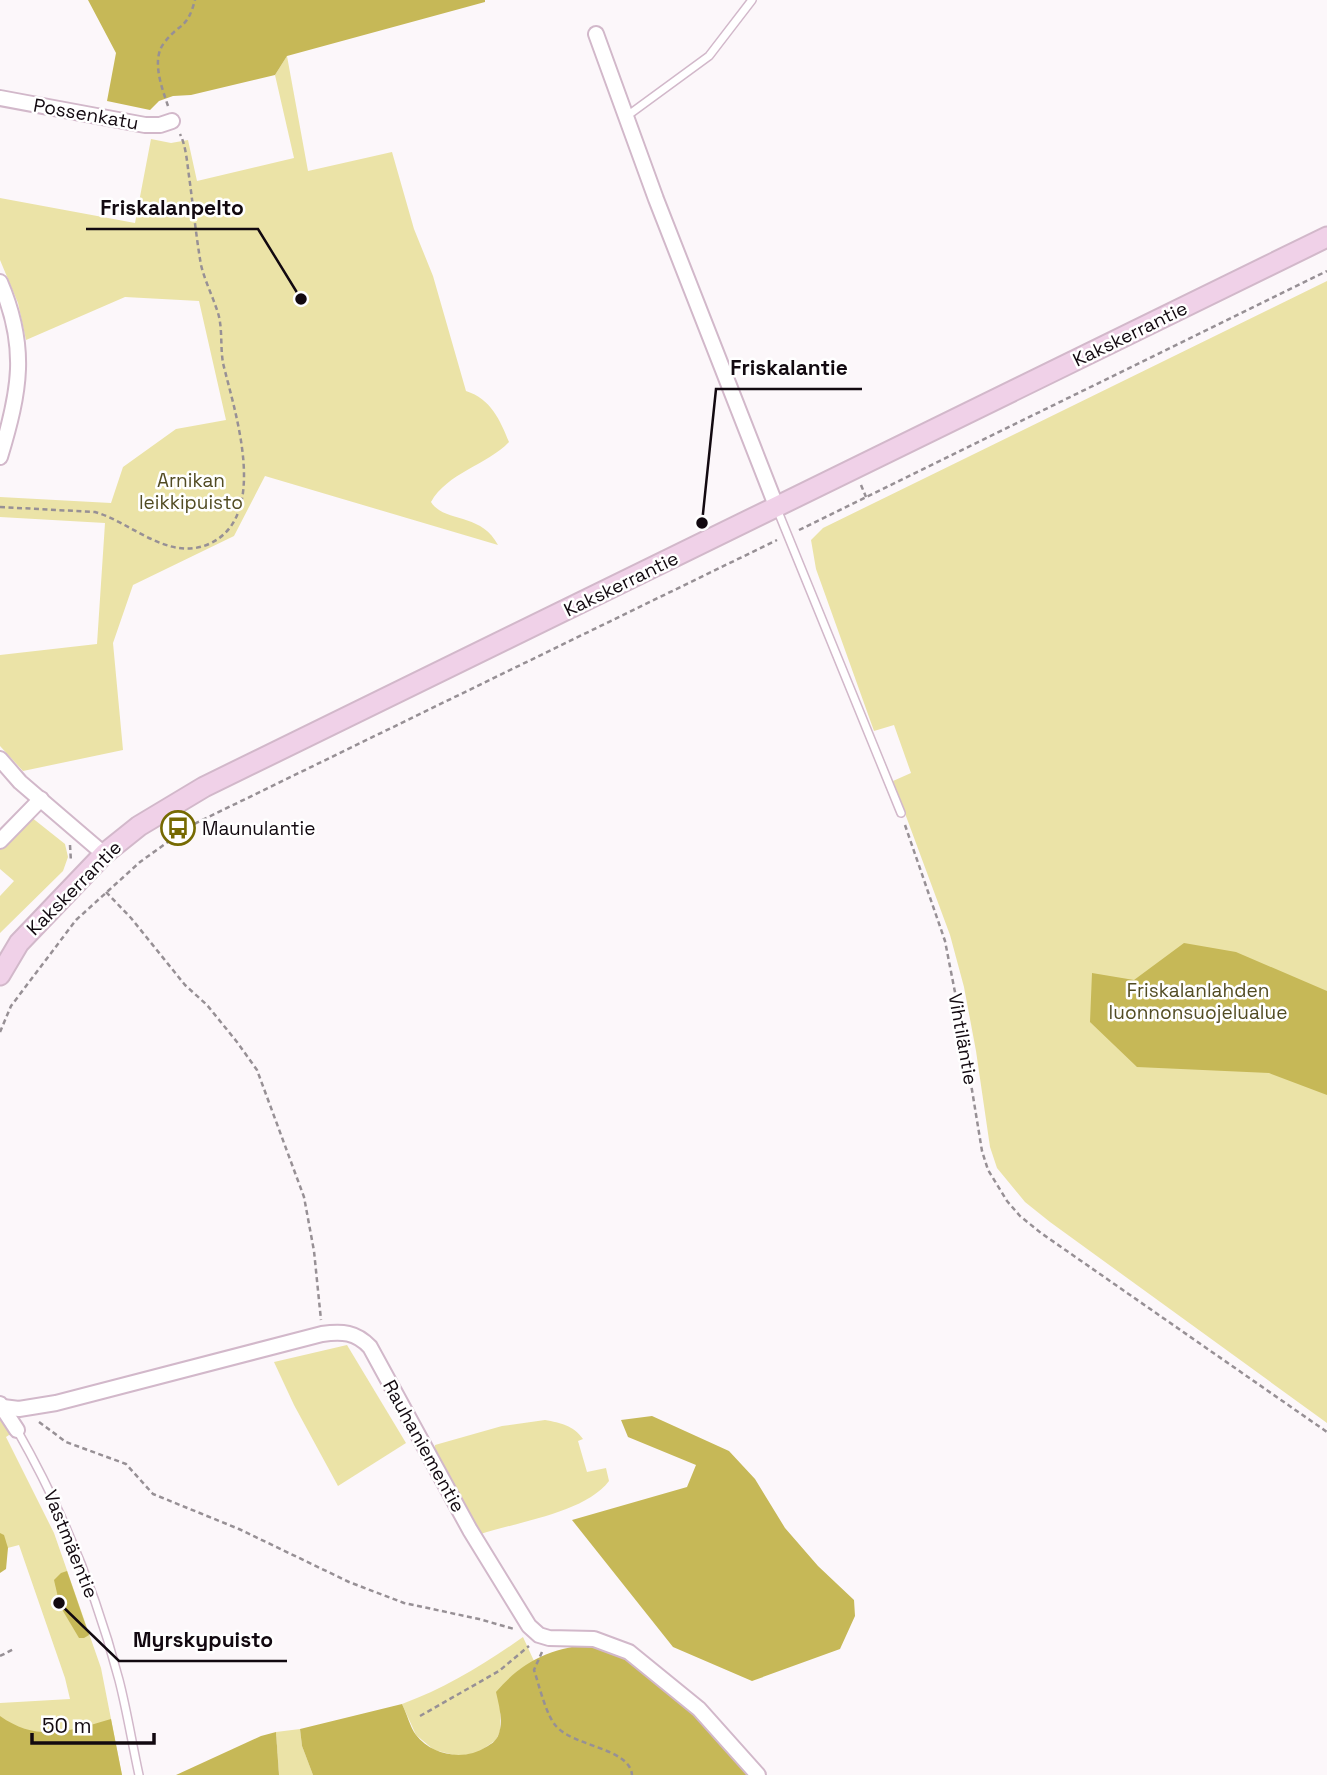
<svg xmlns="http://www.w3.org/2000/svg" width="1327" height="1775" font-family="'Space Grotesk',sans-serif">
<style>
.green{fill:#ebe3a7}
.forest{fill:#c6b857}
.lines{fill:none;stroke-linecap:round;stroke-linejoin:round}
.service-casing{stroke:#d2b8ca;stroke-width:10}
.minor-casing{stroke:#d2b8ca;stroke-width:18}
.secondary-casing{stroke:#d2b8ca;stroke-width:23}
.path{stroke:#979095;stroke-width:2.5;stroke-dasharray:5 3.5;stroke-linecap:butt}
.service{stroke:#fff;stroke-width:7}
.minor{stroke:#fff;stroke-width:14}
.secondary{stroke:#f0d1e8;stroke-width:19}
.labels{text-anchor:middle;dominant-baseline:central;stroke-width:5;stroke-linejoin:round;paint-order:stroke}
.street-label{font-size:19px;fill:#120910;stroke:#fff}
.park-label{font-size:19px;fill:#524c23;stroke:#fff}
.poi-label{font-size:19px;fill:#120910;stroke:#fff;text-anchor:start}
.leader{fill:none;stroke:#120910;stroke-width:2.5}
.callout-dot{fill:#120910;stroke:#fff;stroke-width:2.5}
.callout-label{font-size:21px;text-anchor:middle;font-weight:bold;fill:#120910;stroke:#fff;stroke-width:5;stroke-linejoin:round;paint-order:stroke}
</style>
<rect width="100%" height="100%" fill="#fcf7fa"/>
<g class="green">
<path d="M 287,56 L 308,171 L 392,152 L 414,229 L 433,276 L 466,391 C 491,399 500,420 509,442 C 487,465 447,473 431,502 C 444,523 481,512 498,545 L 265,476 L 234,536 L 133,585 L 113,643 L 123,750 L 23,771 L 0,746 L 0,655 L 97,644 L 105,523 L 0,517 L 0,497 L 111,503 L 123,467 L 176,429 L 226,420 L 199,301 L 125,297 L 26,340 L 18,303 L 0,260 L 0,198 L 135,223 L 151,139 L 171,143 L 188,140 L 197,181 L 294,158 L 275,75 Z"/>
<path d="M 1327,281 L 1327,1423 L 1050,1222 L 1025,1202 L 997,1168 L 990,1147 L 976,1051 L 964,987 L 950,935 L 893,781 L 911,773 L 894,725 L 874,731 L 816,569 L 811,540 L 823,528 Z"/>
<path d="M 31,817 L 65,844 L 68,857 L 63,871 L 0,933 L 0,896 L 14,881 L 0,869 L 0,850 Z"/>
<path d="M 347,1345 L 406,1443 L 338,1486 L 294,1405 L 274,1362 Z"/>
<path d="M 0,1415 L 12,1433 L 6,1437 L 54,1533 L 101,1668 L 122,1775 L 0,1775 L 0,1703 L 70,1699 L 65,1678 L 19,1545 L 0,1550 Z"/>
<path d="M 545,1420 C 561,1423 573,1425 583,1439 L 578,1441 L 587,1472 L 606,1468 L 609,1481 C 585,1513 516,1522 478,1535 L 434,1452 L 435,1445 L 502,1426 Z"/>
<path d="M 523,1637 L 534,1661 L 519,1670 L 500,1714 L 500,1731 L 496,1740 L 477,1753 L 458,1756 L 434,1750 L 416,1735 L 402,1704 C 446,1688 485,1664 523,1637 Z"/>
<path d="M 300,1729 L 302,1746 L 313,1775 L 279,1775 L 276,1732 Z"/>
</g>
<g class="forest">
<path d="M 88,0 L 485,0 L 485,2 L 287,56 L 275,75 L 191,95 L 173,96 L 159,101 L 150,110 L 107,101 L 116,53 Z"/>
<path d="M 1184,943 L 1236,952 L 1327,991 L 1327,1095 L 1269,1073 L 1137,1067 L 1090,1022 L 1092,973 L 1134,980 Z"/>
<path d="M 652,1416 L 729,1451 L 755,1479 L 785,1528 L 818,1566 L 854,1600 L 855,1616 L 840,1649 L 752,1681 L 673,1647 L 572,1520 L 687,1487 L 696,1465 L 628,1437 L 621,1420 Z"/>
<path d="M 0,1533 L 4,1535 L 8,1548 L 6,1569 L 0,1573 Z"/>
<path d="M 67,1571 L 89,1635 L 84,1638 L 79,1638 L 60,1606 L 54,1580 L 61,1573 Z"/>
<path d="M 592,1645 L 613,1650 L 639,1667 L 700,1721 L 747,1775 L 313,1775 L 302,1746 L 300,1729 L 402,1704 C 407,1714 410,1727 416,1735 C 432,1756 465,1761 486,1747 C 491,1744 495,1742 498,1736 C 504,1722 499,1706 496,1692 C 521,1662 554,1646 592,1645 Z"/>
<path d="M 0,1716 C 38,1743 69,1731 111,1719 L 122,1775 L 0,1775 Z"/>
<path d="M 276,1732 L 279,1775 L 176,1775 L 261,1736 Z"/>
</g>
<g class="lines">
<g class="service-casing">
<g id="service">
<path d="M 627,116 L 709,56 L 752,0"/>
<path d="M 777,509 L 901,813"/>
<path d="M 17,1430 C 62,1509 96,1592 119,1680 C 127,1711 132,1743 139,1775"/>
</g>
</g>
<g class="minor-casing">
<g id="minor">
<path d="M 596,34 L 656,199 L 777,508"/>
<path d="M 0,98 L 145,125 L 160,125 L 172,121"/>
<path d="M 0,282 C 28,347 20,391 0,457"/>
<path d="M 0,759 L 20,782 L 104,854"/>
<path d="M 0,841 L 41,799"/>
<path d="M 0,1404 L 17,1430"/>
<path d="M 3,1407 L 19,1409 L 56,1403 L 322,1334 C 342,1331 356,1332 370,1347 L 470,1530 L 529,1626 L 539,1635 L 549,1638 L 594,1639 L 629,1652 L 699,1709 L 758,1775"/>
</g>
</g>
<g class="secondary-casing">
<path id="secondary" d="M 0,975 L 19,943 L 104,854 L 139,826 L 204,787 L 1327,237"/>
</g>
<g class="path">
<path d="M 168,106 C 162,88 151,60 164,43 C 180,22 187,30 195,0"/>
<path d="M 861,485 L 866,497"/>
<path d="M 0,507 L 95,512 C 131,522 168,562 209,544 C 271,516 234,410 223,363 C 220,345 223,326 217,310 C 212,295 205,281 201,265 C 196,236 193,205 189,176 C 187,162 186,146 180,134"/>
<path d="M 799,530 L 1327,271"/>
<path d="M 905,825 L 945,941 L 961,1023 L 982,1151 L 988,1170 L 1007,1201 L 1020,1216 L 1041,1233 L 1327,1432"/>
<path d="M 70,845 L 71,862"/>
<path d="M 106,892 L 131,918 L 185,985 L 207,1005 L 237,1042 L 257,1070 L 304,1197 L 314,1251 L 321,1320"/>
<path d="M 0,1032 L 11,1006 L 76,920 L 140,862 L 190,826 L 777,540"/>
<path d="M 39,1422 L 66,1442 L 126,1464 L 153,1494 L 239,1529 L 349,1582 L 404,1603 L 479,1619 L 514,1629"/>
<path d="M 542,1652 L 534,1670 C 539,1685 546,1715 556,1726 C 574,1747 630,1748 632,1775"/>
<path d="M 0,1656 L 14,1649"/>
<path d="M 420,1716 L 499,1671 L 529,1646"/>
</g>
<use href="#service" class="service"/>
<use href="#minor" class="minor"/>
<use href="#secondary" class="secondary"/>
</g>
<defs>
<g id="bus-ring" transform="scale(1.75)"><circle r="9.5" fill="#fff" stroke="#766a02" stroke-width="1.5"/><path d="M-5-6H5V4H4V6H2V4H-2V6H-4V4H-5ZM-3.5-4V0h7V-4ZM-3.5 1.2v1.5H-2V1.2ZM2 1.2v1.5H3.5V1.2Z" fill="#766a02"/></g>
</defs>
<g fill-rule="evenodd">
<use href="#bus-ring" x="178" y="828"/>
</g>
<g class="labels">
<g class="street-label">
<text transform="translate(86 114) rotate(10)">Possenkatu</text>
<text transform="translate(1130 334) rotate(-26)">Kakskerrantie</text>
<text transform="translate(621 584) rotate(-26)">Kakskerrantie</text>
<text transform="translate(74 888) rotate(-45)">Kakskerrantie</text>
<text transform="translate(963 1039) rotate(80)">Vihtiläntie</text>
<text transform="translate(424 1446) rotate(61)">Rauhaniementie</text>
<text transform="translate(71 1544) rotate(68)">Vastmäentie</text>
</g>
<g class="park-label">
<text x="191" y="480">Arnikan<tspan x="191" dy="22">leikkipuisto</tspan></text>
<text x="1198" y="990">Friskalanlahden<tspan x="1198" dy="22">luonnonsuojelualue</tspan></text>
</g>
<g class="poi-label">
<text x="202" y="828">Maunulantie</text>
</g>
</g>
<path class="leader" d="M301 299L258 229H86M702 523L716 389H862M59 1603L119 1661H287"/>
<g class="callout-dot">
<circle cx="301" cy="299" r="7"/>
<circle cx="702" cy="523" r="7"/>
<circle cx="59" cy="1603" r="7"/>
</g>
<g class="callout-label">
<text x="172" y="215">Friskalanpelto</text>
<text x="789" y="375">Friskalantie</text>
<text x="203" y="1647">Myrskypuisto</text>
</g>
<path d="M32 1733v10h122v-10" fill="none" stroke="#120910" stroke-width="3.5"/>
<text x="42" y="1733" font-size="21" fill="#120910" stroke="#ffffff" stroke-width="5" paint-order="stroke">50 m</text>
</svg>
